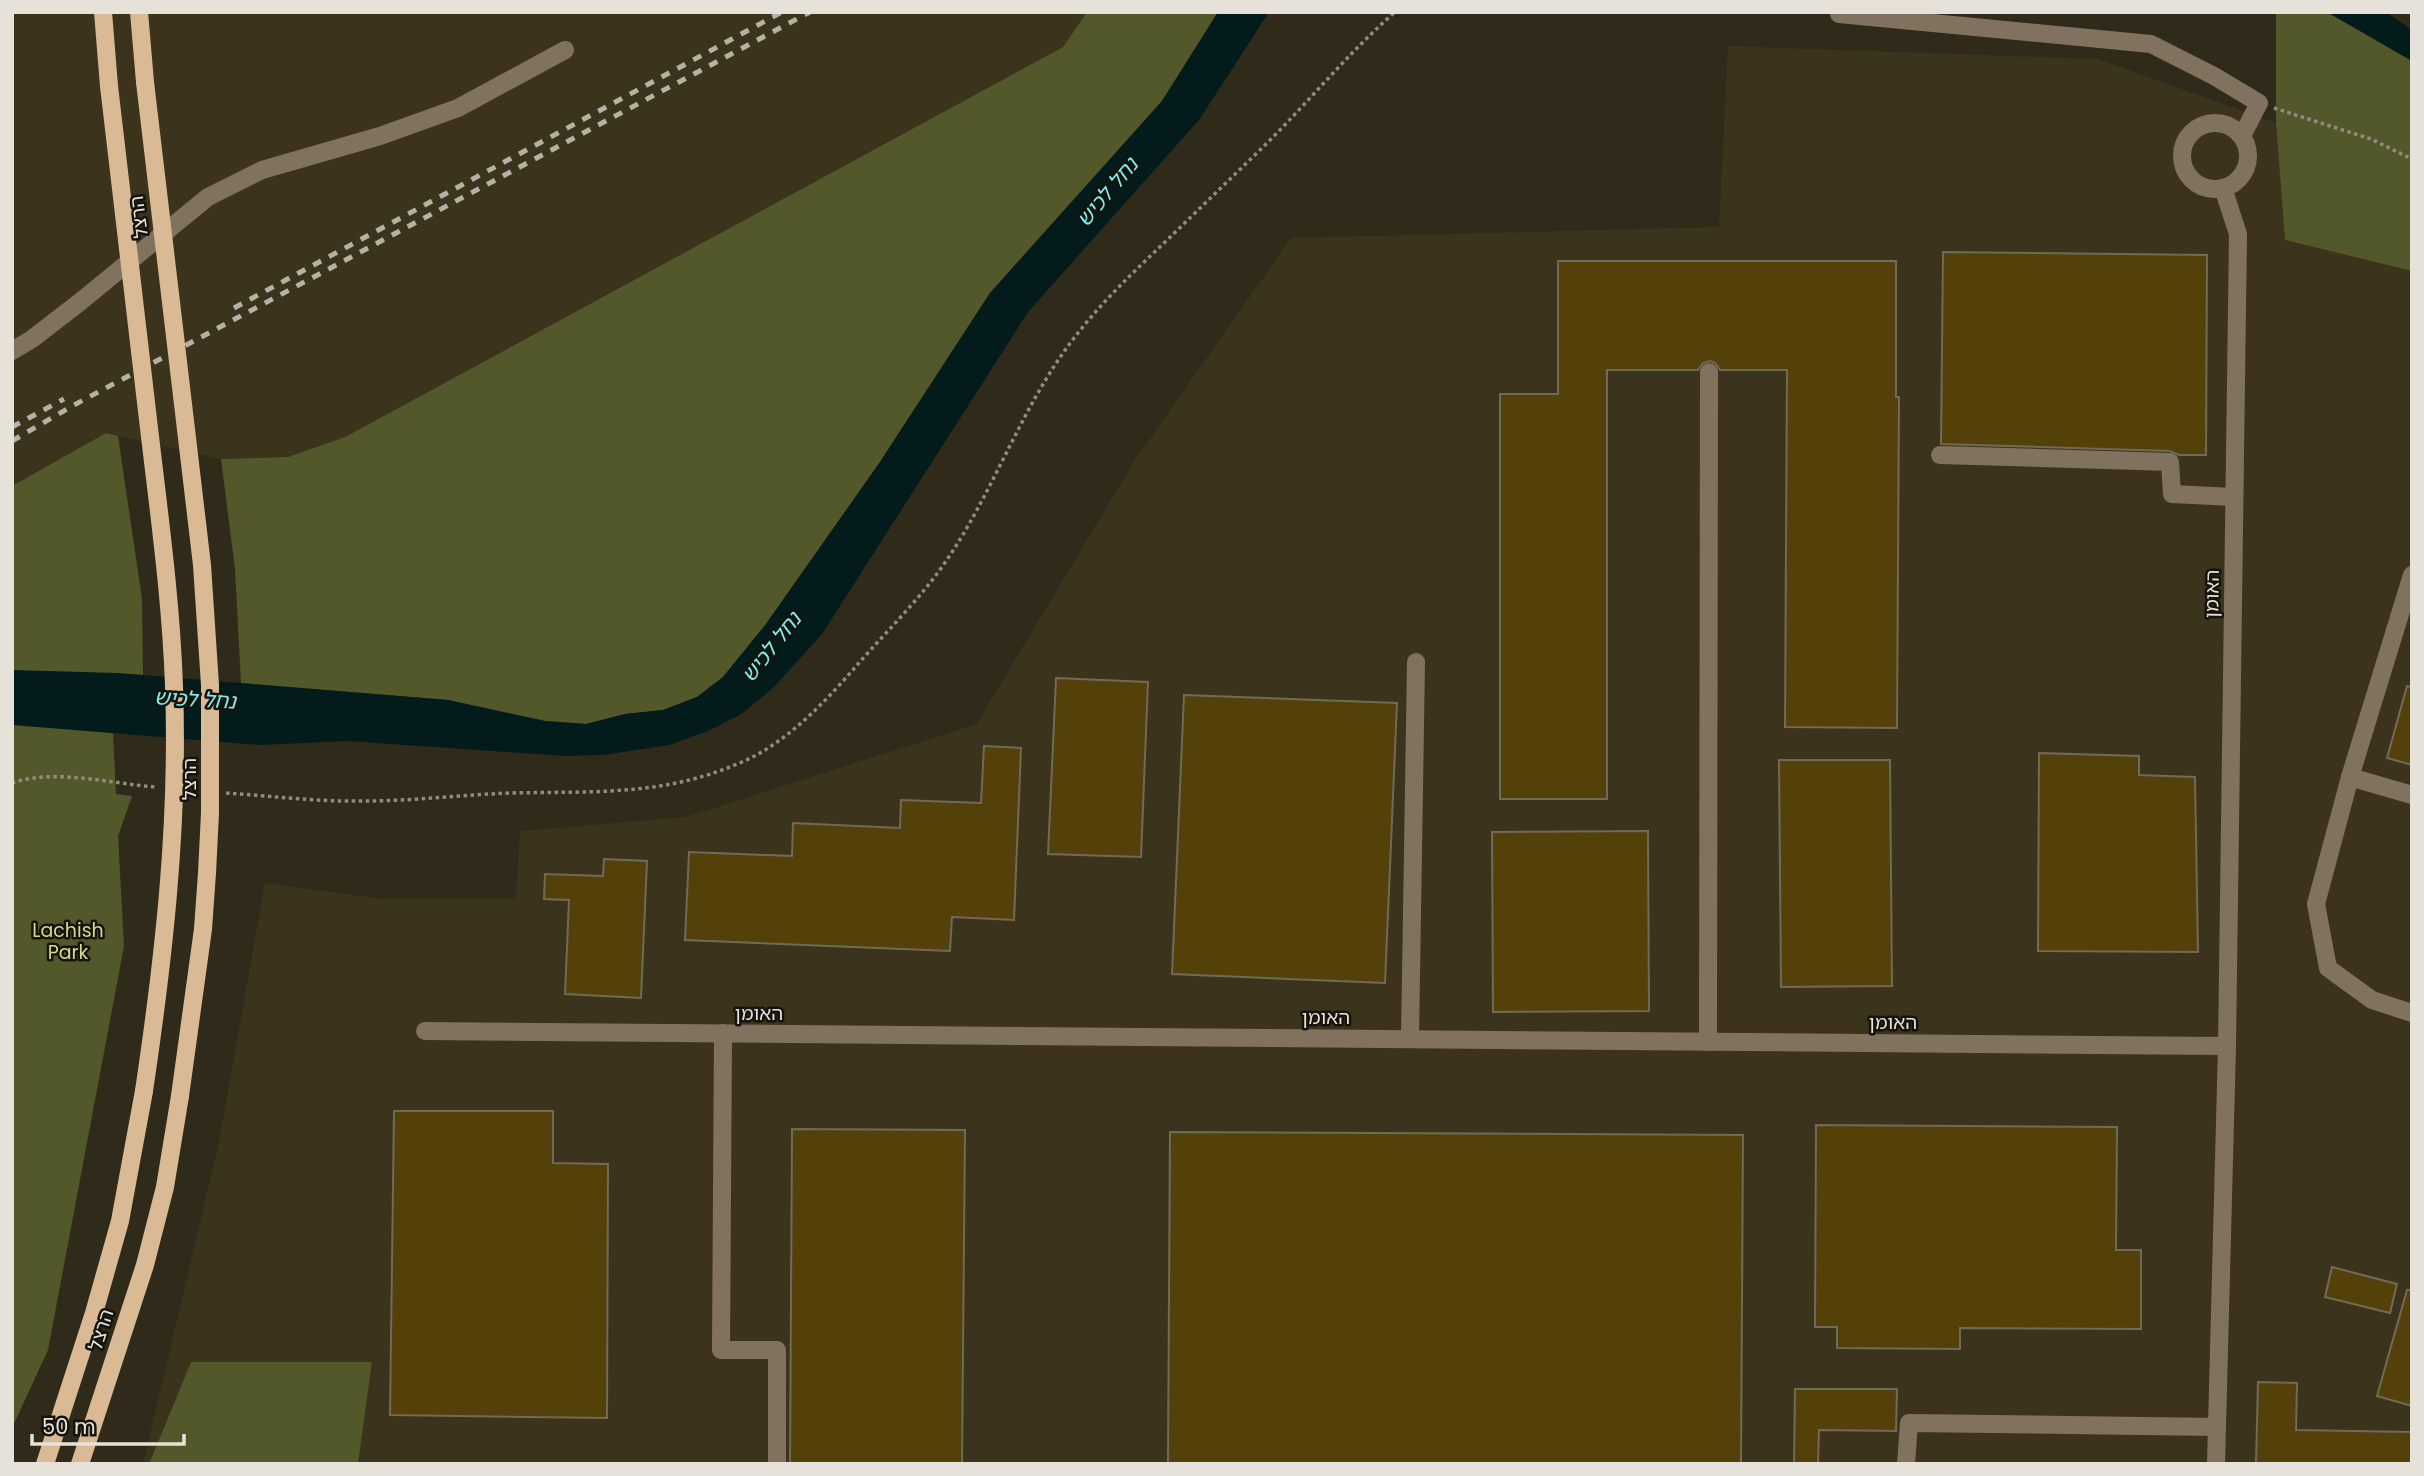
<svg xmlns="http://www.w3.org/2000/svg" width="2424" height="1476" font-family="Poppins,'Noto Sans Hebrew',sans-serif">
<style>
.built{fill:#3c331d}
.green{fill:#53582b}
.water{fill:#041b1c}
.building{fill:#54410a;stroke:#716a58;stroke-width:2}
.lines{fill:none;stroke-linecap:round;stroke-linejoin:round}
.path{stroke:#918c80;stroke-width:3.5;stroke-dasharray:3.5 3.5;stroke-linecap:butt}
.minor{stroke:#817260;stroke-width:18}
.major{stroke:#d9ba94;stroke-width:18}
.rail{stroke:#b5b1a6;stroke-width:5;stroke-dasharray:9 9;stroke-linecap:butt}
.major-bridge{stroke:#d9ba94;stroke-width:18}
.labels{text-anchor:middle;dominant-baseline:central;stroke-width:5;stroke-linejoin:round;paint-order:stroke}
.street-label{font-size:19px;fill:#e6e2d9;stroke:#16130c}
.park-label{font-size:19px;fill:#d2dc8c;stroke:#16130c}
.water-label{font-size:21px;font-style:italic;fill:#7deeef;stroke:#16130c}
</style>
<rect width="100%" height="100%" fill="#302a1a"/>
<g class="built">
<path d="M 12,12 L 1087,12 L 1063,47 L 345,437 L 288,457 L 221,459 L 106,433 L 12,486 Z"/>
<path d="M 1728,46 L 2098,59 L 2276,123 L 2285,240 L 2412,271 L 2412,1464 L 358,1464 L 372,1362 L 191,1362 L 149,1464 L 143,1464 L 219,1142 L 265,883 L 383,899 L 516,899 L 520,831 L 686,817 L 977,724 L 1136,459 L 1291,238 L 1719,227 Z"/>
</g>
<g class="green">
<path d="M 1087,12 L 1218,12 L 1162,101 L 990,293 L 880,462 L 766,624 L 723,677 L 697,697 L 663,710 L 625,714 L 586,724 L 545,721 L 448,700 L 241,683 L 235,569 L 221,459 L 288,457 L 345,437 L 1063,47 Z"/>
<path d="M 2276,12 L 2327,12 L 2412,61 L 2412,271 L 2285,240 L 2276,123 Z"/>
<path d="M 106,433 L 118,436 L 142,599 L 143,675 L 110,673 L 116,794 L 132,796 L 118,836 L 124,946 L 48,1350 L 12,1428 L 12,486 Z"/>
<path d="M 191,1362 L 372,1362 L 358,1464 L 149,1464 Z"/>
</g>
<g class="water">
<path d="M 1218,12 L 1269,12 L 1199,120 L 1028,312 L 822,634 L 775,686 L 743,713 L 708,731 L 669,745 L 604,755 L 564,756 L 348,741 L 259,745 L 12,725 L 12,670 L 117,673 L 448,700 L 545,721 L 586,724 L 625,714 L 663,710 L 697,697 L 723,677 L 766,624 L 880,462 L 990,293 L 1162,101 Z"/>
<path d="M 2327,12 L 2386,12 L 2412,30 L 2412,61 Z"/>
</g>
<g class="building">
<path d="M 1943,252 L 2207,255 L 2206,455 L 2179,455 L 2170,451 L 1941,444 Z"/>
<path d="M 1558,261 L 1896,261 L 1896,397 L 1899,397 L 1897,728 L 1785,727 L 1787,370 L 1720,370 L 1715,363 L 1710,361 L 1703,363 L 1698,370 L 1607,370 L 1607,799 L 1500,799 L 1500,394 L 1558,394 Z"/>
<path d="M 1056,678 L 1148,682 L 1141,857 L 1048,854 Z"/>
<path d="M 2407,686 L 2412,687 L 2412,765 L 2387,758 Z"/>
<path d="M 1184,695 L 1397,703 L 1385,983 L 1172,974 Z"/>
<path d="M 984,746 L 1021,748 L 1014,920 L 952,917 L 950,951 L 685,940 L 689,852 L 792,856 L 793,823 L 900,828 L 901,800 L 981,803 Z"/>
<path d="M 2039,753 L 2139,756 L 2139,775 L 2195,777 L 2198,952 L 2038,951 Z"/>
<path d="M 1779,760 L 1890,760 L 1892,986 L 1781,987 Z"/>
<path d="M 1648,831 L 1649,1011 L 1493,1012 L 1492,832 Z"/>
<path d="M 604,859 L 647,861 L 641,998 L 565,994 L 569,900 L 544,899 L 545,874 L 603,876 Z"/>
<path d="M 394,1111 L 553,1111 L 553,1163 L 608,1164 L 607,1418 L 390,1415 Z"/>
<path d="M 1816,1125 L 2117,1127 L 2116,1250 L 2141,1250 L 2141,1329 L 1960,1328 L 1960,1349 L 1837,1348 L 1837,1327 L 1815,1327 Z"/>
<path d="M 792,1129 L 965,1130 L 962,1464 L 790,1464 Z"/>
<path d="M 1170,1132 L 1743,1135 L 1741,1464 L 1168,1464 Z"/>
<path d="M 2332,1267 L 2397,1284 L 2390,1313 L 2325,1297 Z"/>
<path d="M 2407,1290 L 2412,1290 L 2412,1406 L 2377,1396 Z"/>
<path d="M 2258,1382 L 2297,1383 L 2296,1430 L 2412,1432 L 2412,1464 L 2256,1464 Z"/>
<path d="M 1795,1389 L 1897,1389 L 1896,1431 L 1819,1430 L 1818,1464 L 1794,1464 Z"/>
</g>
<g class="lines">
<g class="path">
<path d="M 2274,108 L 2371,139 L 2412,159"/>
<path d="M 12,783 C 54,768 112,784 156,787"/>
<path d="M 226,793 C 272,796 318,802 364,801 C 412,801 461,795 509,793 C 594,791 662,797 742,762 C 788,742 826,701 858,664 C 885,633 915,604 939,571 C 990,501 1017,416 1068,346 C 1095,309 1129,276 1162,245 C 1195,213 1228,181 1261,149 C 1307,104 1347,54 1395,12"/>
</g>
<g class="minor">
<path d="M 1839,14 L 2151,44 L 2214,76 L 2259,103 L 2242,136"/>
<circle cx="2215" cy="156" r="33"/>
<path d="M 12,351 L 32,339 L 80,302 L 208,197 L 262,170 L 380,136 L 458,108 L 565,50"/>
<path d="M 1940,455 L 2170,462 L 2172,494 L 2234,497"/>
<path d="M 2412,575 L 2350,777 L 2316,904 L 2328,968 L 2372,1000 L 2412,1013"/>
<path d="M 2350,777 L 2412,795"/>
<path d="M 425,1031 L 2227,1046"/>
<path d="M 723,1033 L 721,1350 L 777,1350 L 777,1464"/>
<path d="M 1410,1039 L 1416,662"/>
<path d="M 1708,1042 L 1709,372"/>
<path d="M 1906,1464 L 1909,1423 L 2217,1427"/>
<path d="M 2216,1464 L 2227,1046 L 2238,234 L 2223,188"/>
</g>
<g class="major">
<path d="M 103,12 L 109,86"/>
<path d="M 139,12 L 145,82"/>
<path d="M 45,1464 L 94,1313 L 120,1221 L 144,1091"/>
<path d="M 80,1464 L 145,1265 L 165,1187 L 180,1096"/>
</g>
<g class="rail">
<path d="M 234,308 L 782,12"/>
<path d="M 12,427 L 64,399"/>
<path d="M 12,441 L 74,405 L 810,12"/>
</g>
<g class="major-bridge">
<path d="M 145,82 L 202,565 L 210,685 L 210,813 L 207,873 L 203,929 L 180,1096"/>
<path d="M 109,86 C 122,200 135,314 149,428 C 159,514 171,599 174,686 C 179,823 164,956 144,1091"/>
</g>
</g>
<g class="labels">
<g class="street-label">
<text transform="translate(139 217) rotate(-97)">הרצל</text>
<text transform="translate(2212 594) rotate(-89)">האומן</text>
<text transform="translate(189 779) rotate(-90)">הרצל</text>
<text x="759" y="1013">האומן</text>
<text x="1326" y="1017">האומן</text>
<text x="1893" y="1022">האומן</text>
<text transform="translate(101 1330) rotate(-72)">הרצל</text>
</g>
<g class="park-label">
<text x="68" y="930">Lachish<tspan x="68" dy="22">Park</tspan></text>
</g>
<g class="water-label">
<text transform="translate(1107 192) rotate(-50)">נחל לכיש</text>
<text transform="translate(771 647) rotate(-52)">נחל לכיש</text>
<text transform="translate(195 699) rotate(3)">נחל לכיש</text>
</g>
</g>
<rect width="2424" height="1476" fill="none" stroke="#e6e2d9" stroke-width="28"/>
<path d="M32 1434v10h152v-10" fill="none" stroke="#e6e2d9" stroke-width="3.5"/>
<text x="42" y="1434" font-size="21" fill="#e6e2d9" stroke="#16130c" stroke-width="5" paint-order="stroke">50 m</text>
</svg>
